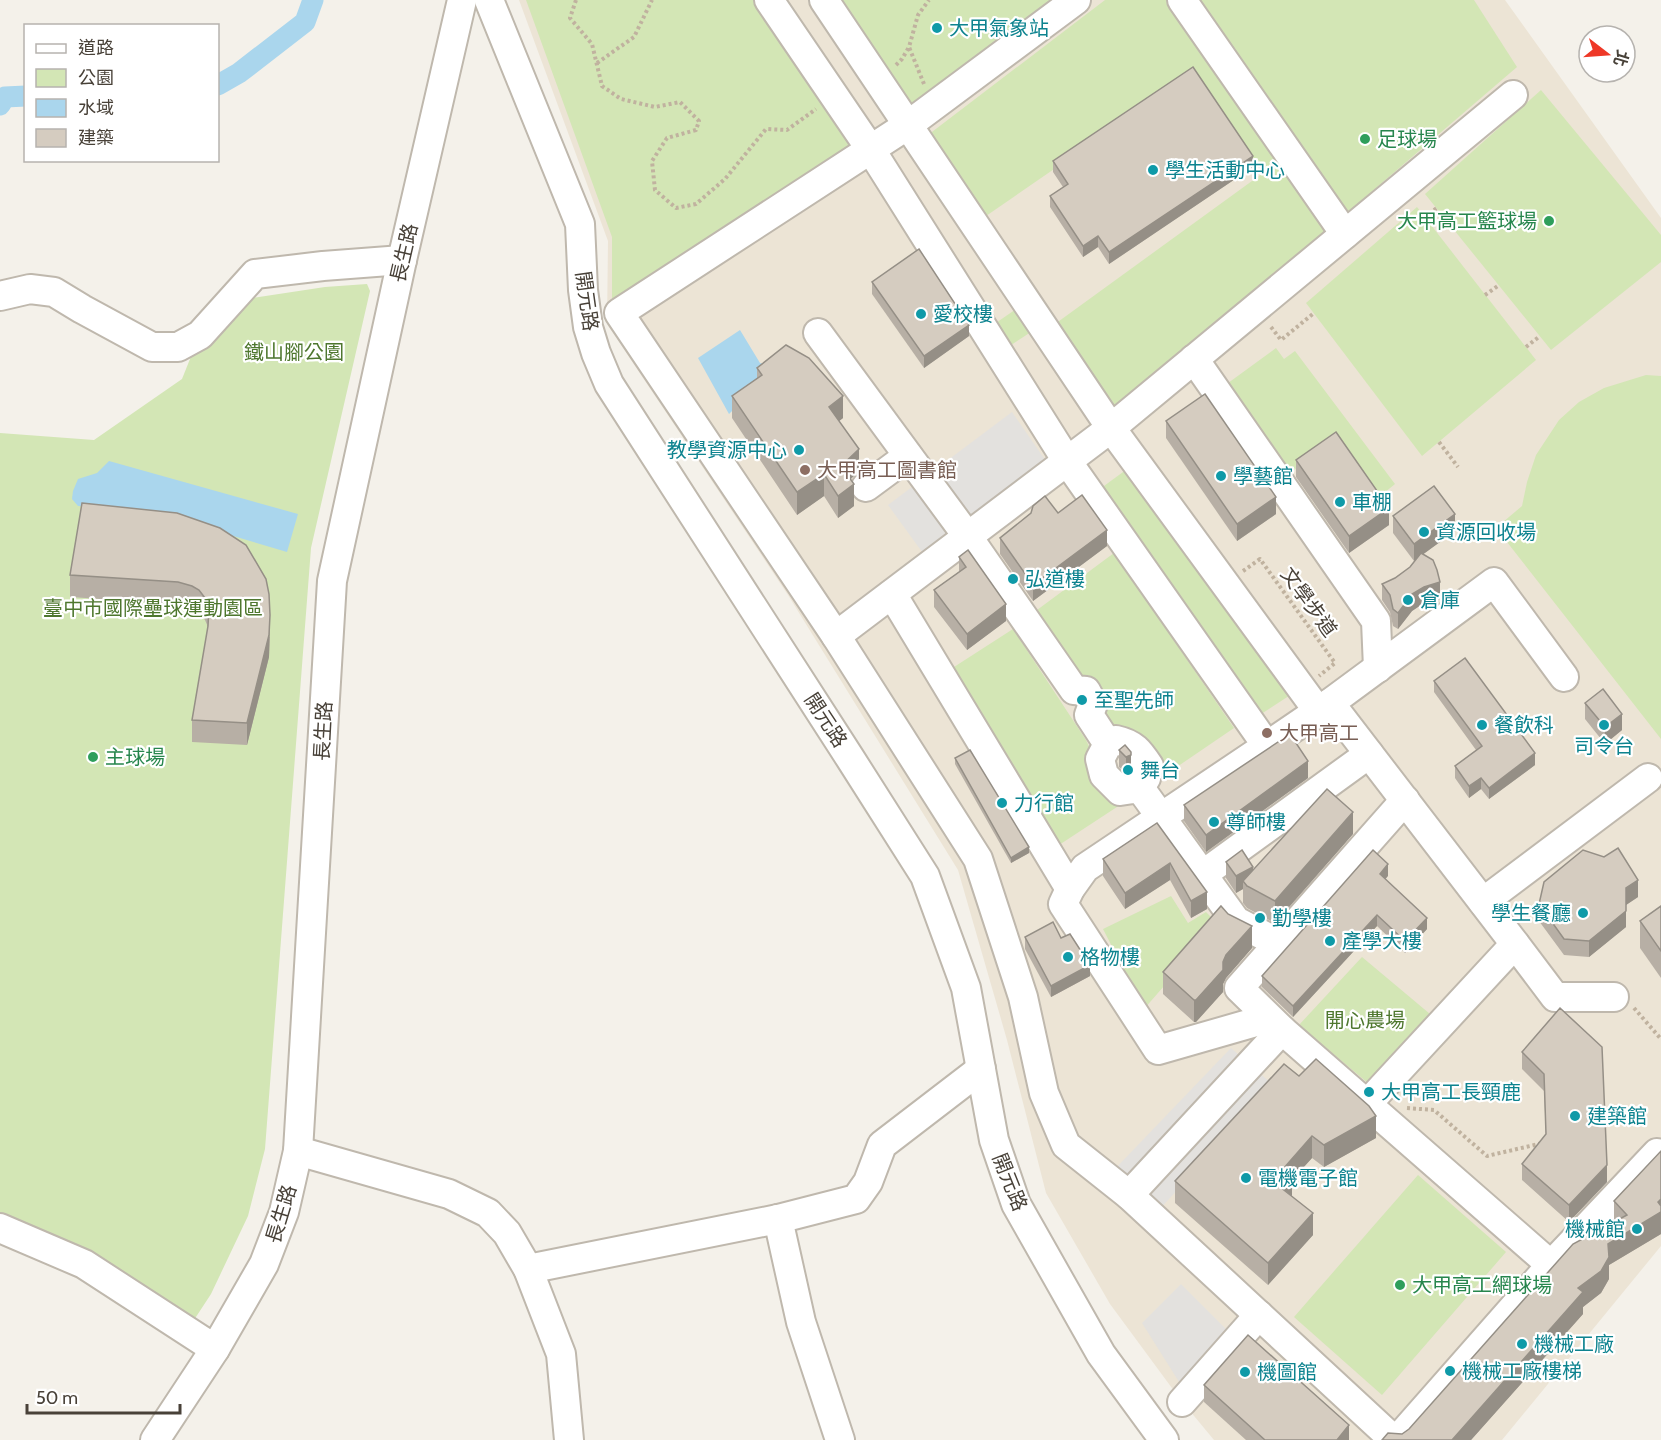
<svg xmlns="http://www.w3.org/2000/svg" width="1661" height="1440" font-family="Cabin,'Noto Sans TC',sans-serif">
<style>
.education{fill:#ece4d5}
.green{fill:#d3e6b5}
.parking{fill:#e3e1de}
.water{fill:#aad6ed}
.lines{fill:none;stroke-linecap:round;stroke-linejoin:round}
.canal{stroke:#aad6ed;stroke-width:21}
.minor-casing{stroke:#bfb8ad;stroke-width:32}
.path{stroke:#c0b29f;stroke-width:4;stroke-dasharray:3 3;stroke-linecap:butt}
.minor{stroke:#fff;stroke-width:28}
.wall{fill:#b7afa5}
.shaded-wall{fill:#958f86}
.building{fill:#d5ccc0;stroke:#958f86;stroke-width:1.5}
.culture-dot{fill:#0f9aa8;stroke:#fff;stroke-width:2}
.leisure-dot{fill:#2e9e5b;stroke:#fff;stroke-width:2}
.education-dot{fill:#8d6e63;stroke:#fff;stroke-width:2}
.labels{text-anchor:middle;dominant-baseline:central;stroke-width:4.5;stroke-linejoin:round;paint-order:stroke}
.culture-label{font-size:20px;fill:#0d838f;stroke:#fff;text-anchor:start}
.leisure-label{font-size:20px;fill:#27864d;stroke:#fff;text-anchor:start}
.street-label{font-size:20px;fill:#484138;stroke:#fff}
.park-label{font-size:20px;fill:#4e772e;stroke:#fff}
.education-label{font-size:20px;fill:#785e54;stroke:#fff;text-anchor:start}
</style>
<rect width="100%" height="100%" fill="#f4f1ea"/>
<path class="education" d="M 519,0 L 1505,0 L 1661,218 L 1661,1246 L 1502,1440 L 1214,1440 L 1180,1399 L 1110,1304 L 1046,1193 L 1007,1040 L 958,870 L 788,595 L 607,324 L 608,241 Z"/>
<g class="green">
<path d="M 526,0 L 764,0 L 862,148 L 612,301 L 612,237 Z"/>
<path d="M 835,0 L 1067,0 L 912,116 Z"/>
<path d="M 1105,0 L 1169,0 L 1333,235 L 1118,412 L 1055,324 L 1263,173 L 1195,72 L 986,216 L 928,135 Z"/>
<path d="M 1200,0 L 1474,0 L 1517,67 L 1348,212 Z"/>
<path d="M 1541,90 L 1661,235 L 1661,262 L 1551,350 L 1425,194 Z"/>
<path d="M 1417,207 L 1536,360 L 1422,456 L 1306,303 Z"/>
<path d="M 367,284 L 370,291 L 311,548 L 265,1149 L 248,1216 L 211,1294 L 192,1323 L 0,1225 L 0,433 L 94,440 L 182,379 L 196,344 L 245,299 L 325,287 Z"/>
<path d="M 1022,305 L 1037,328 L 1005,349 L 990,327 Z"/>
<path d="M 1276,348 L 1284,359 L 1295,351 L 1395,484 L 1378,498 L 1336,440 L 1287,475 L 1224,386 Z"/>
<path d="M 1646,375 L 1661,376 L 1661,739 L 1496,528 L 1522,506 L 1527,482 L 1536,455 L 1559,420 L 1579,402 L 1604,388 Z"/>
<path d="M 1134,464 L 1298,690 L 1255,718 L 1093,494 Z"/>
<path d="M 1114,553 L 1234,728 L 1168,773 L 1158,766 L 1115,728 L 1033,613 Z"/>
<path d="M 1013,629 L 1086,740 L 1111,792 L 1120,805 L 1059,845 L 954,667 Z"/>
<path d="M 1171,896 L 1188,923 L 1206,912 L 1218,924 L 1144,1009 L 1103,929 Z"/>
<path d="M 1362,957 L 1430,1014 L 1369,1084 L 1299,1025 Z"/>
<path d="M 1418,1175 L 1506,1252 L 1382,1395 L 1294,1317 Z"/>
</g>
<g class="parking">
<path d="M 1012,412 L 1048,464 L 925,556 L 888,505 Z"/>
<path d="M 1231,1048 L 1273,1085 L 1159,1210 L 1113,1171 Z"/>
<path d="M 1181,1284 L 1231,1334 L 1181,1385 L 1142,1323 Z"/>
</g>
<g class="water">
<path d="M 740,330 L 760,363 L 776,368 L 729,414 L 698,358 Z"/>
<path d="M 109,461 L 298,514 L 287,552 L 146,510 L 78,506 L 72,499 L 73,491 L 78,479 L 97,473 Z"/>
</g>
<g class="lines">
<g class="canal">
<path d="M 218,85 L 239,73 L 305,22 L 313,0"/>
<path d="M 0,105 L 5,97 L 26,96"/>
</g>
<g class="minor-casing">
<g id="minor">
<path d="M 489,0 L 580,224 L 583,290 L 588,327 L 596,353 L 609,384 L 850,758 L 925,876 L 966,988 L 994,1140 L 1016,1204 L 1101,1354 L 1164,1440"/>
<path d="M 769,0 L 871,150 L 1067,461 L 1267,746 L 1085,868 L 1070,889 L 1063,904 L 1158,1050 L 1266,1019 L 1282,1030 L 1239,988 L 1405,800"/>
<path d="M 824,0 L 1111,428 L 1318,711"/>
<path d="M 1182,0 L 1345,234"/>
<path d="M 0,296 L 30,289 L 54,292 L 82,309 L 152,347 L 178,347 L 200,335 L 255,274 L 323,266 L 402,260"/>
<path d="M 818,333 L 968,537 L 1074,690 L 1086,691 L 1093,704 L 1089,715 L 1108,744 L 1100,759 L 1104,775 L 1120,791 L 1140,788 L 1236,921 L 1278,943"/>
<path d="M 1194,359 L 1376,621 L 1378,668"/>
<path d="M 866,487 L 908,456"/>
<path d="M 892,594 L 1070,889"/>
<path d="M 836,636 L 619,313 L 908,125 L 1076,0"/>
<path d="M 1108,744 L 1116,740 C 1134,744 1139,751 1149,766 L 1146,778 L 1140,788"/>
<path d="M 1267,746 L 1330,703"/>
<path d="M 1202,875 L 1369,754"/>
<path d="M 1483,902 L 1648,778"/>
<path d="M 1515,944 L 1555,997 L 1614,997"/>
<path d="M 1367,1104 L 1515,944 L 1330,703 L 1494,582 L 1564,677"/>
<path d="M 298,1151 L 449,1194 L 488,1213 L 507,1233 L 528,1269 L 561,1354 L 569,1440"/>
<path d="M 1129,1195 L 1282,1030 L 1551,1265"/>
<path d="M 778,1219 L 801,1322 L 840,1440"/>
<path d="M 0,1228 L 84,1264 L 215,1349"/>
<path d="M 528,1269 L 778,1219 L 856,1199 L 868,1182 L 882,1145 L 981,1069"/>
<path d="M 1182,1402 L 1259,1315"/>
<path d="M 155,1440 L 215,1349 L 264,1264 L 284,1212 L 298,1151 L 332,581 L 402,260 L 462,0"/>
<path d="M 1394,1440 L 1129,1195 L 1066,1145 L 1044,1093 L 1023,997 L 978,859 L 836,636 L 1111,428 L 1513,95"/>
<path d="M 1397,1440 L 1551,1265 L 1657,1153"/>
</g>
</g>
<g class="path">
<path d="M 576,0 L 570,18 L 592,44 L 602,86 L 621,99 L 655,107 L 680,102 L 699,121 L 696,130 L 667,138 L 652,161 L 655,190 L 676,208 L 696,204 L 725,179 L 766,129 L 787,130 L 816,109"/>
<path d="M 597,63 L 634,37 L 652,0"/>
<path d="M 896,65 L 902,59 L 909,47"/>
<path d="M 924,84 L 909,47 L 918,15 L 929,0"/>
<path d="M 1424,217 L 1437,208"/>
<path d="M 1485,295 L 1499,285"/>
<path d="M 1271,327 L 1281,340 L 1314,313"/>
<path d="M 1526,347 L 1540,336"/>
<path d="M 1439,442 L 1458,467"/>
<path d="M 1243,571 L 1260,559 L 1335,663 L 1319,676"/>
<path d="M 1634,1008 L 1661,1039"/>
<path d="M 1407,1108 L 1434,1110 L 1487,1156 L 1543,1143"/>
</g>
<use href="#minor" class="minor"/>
</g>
<g class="wall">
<path d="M 1053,161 L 1253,167 L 1109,264 L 1098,247 L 1083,257 L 1050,207 L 1050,196 L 1063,187 L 1053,172 Z"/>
<path d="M 872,282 L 969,336 L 924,368 L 872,294 Z"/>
<path d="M 757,368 L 843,418 L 839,421 L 859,471 L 851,479 L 854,506 L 838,518 L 824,496 L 797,515 L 732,418 L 732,396 L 757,378 Z"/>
<path d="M 1166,421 L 1276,514 L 1237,541 L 1166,438 Z"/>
<path d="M 1296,460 L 1389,525 L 1349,553 L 1296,477 Z"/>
<path d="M 82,503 L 270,637 L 269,657 L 247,745 L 192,742 L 192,720 L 208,627 L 205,620 L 199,613 L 192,609 L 178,604 L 70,597 L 70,575 Z"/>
<path d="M 1058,513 L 1107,546 L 1033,601 L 1000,554 L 1000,538 Z"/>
<path d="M 1393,516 L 1455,531 L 1423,554 L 1440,599 L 1424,603 L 1412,611 L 1398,629 L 1393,626 L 1390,612 L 1382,600 L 1382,584 L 1395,578 L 1410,567 L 1416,560 L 1414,561 L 1393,533 Z"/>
<path d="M 959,557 L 1006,621 L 967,650 L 934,607 L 934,590 L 959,572 Z"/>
<path d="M 1434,681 L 1535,765 L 1489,799 L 1481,789 L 1469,798 L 1455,778 L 1455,766 L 1476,750 L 1434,692 Z"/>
<path d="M 1585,703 L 1622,730 L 1605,744 L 1585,719 Z"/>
<path d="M 1125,745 L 1131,769 L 1131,772 L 1126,773 L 1119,767 L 1119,750 Z"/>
<path d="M 955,758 L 1029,853 L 1011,863 L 955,764 Z"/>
<path d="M 1308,778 L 1206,852 L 1184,821 L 1184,805 Z"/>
<path d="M 1157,823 L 1207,909 L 1191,918 L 1170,880 L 1125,909 L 1103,876 L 1103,859 Z"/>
<path d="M 1353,834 L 1275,923 L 1247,908 L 1243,903 L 1243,889 L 1236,893 L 1226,878 L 1226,862 L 1253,870 Z"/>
<path d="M 1388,876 L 1385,879 L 1427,929 L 1405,953 L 1377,926 L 1293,1017 L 1262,987 L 1262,976 Z"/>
<path d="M 1638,897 L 1626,905 L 1626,927 L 1589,957 L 1564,955 L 1539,921 L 1539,904 Z"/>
<path d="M 1661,906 L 1661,978 L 1640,948 L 1640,921 Z"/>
<path d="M 1025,937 L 1090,976 L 1051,997 L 1025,949 Z"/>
<path d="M 1252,948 L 1226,978 L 1223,984 L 1223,992 L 1196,1022 L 1194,1022 L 1163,994 L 1163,972 Z"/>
<path d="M 1602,1047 L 1607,1182 L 1569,1222 L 1522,1180 L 1522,1164 L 1546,1135 L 1544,1091 L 1522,1069 L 1522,1052 Z"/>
<path d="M 1284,1064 L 1376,1138 L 1324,1167 L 1312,1158 L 1292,1180 L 1292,1196 L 1313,1235 L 1268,1285 L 1175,1203 L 1175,1181 Z"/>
<path d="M 1661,1151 L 1661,1234 L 1609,1265 L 1609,1279 L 1601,1293 L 1583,1307 L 1583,1314 L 1471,1440 L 1382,1440 L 1402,1434 L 1409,1429 L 1614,1222 L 1614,1201 Z"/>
<path d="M 1204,1385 L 1349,1440 L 1246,1440 L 1204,1402 Z"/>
</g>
<g class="shaded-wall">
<path d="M 1253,156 L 1253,167 L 1109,264 L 1109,252 Z"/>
<path d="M 1098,236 L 1098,247 L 1083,257 L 1083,246 Z"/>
<path d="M 969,325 L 969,336 L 924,368 L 924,356 Z"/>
<path d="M 843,396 L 843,418 L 829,429 L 829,407 Z"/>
<path d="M 859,449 L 859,471 L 841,488 L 841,466 Z"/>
<path d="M 824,474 L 824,496 L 797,515 L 797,492 Z"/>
<path d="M 854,484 L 854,506 L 838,518 L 838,496 Z"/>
<path d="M 1276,497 L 1276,514 L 1237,541 L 1237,524 Z"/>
<path d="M 1389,508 L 1389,525 L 1349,553 L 1349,536 Z"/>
<path d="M 1455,514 L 1455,531 L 1414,561 L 1414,544 Z"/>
<path d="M 1107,530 L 1107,546 L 1033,601 L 1033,585 Z"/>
<path d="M 1440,582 L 1440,599 L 1424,603 L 1412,611 L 1398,629 L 1398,613 L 1412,594 L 1424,587 Z"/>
<path d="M 1006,604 L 1006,621 L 967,650 L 967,634 Z"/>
<path d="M 270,615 L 269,657 L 247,745 L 247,723 Z"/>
<path d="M 1622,714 L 1622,730 L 1605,744 L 1605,727 Z"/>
<path d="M 1131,752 L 1131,772 L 1126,773 L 1126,757 Z"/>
<path d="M 1535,753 L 1535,765 L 1489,799 L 1489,788 Z"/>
<path d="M 1308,761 L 1308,778 L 1206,852 L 1206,835 Z"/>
<path d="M 1481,778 L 1481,789 L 1469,798 L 1469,786 Z"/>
<path d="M 1353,812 L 1353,834 L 1275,923 L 1275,901 Z"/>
<path d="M 1029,847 L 1029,853 L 1011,863 L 1011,858 Z"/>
<path d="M 1170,863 L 1170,880 L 1125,909 L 1125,893 Z"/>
<path d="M 1388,864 L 1388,876 L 1380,885 L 1380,874 Z"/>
<path d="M 1253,867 L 1253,883 L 1247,887 L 1243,881 L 1243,889 L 1236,893 L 1236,876 Z"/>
<path d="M 1638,880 L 1638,897 L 1626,905 L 1626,888 Z"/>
<path d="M 1207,892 L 1207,909 L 1191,918 L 1191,901 Z"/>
<path d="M 1626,911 L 1626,927 L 1589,957 L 1589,941 Z"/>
<path d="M 1377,915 L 1377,926 L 1293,1017 L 1293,1006 Z"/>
<path d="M 1427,918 L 1427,929 L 1405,953 L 1405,941 Z"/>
<path d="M 1252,926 L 1252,948 L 1226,978 L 1223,984 L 1223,992 L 1196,1022 L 1194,1022 L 1194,1000 L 1223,962 L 1226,955 Z"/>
<path d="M 1090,965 L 1090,976 L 1051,997 L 1051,986 Z"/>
<path d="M 1376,1116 L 1376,1138 L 1324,1167 L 1324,1145 Z"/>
<path d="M 1312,1136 L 1312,1158 L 1292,1180 L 1292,1196 L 1280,1187 L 1284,1168 Z"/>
<path d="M 1607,1165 L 1607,1182 L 1569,1222 L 1569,1205 Z"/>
<path d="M 1661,1199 L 1661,1234 L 1609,1265 L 1609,1279 L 1601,1293 L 1583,1307 L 1583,1314 L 1471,1440 L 1452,1440 L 1578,1288 L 1608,1244 Z"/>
<path d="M 1313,1213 L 1313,1235 L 1268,1285 L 1268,1263 Z"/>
<path d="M 1349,1425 L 1349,1440 L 1337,1440 Z"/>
</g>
<g class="building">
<path d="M 1193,67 L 1253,156 L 1109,252 L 1098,236 L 1083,246 L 1050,196 L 1068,184 L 1053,161 Z"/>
<path d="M 919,249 L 969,325 L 924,356 L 872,282 Z"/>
<path d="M 786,345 L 809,358 L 843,396 L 829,407 L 859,449 L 841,466 L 854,484 L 838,496 L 824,474 L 797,492 L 732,396 L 762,375 L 757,368 Z"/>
<path d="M 1205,394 L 1276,497 L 1237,524 L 1166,421 Z"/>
<path d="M 1336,432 L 1389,508 L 1349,536 L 1296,460 Z"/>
<path d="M 1434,486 L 1455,514 L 1414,544 L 1393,516 Z"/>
<path d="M 1082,495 L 1107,530 L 1033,585 L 1000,538 L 1031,513 L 1033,506 L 1045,496 L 1058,513 Z"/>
<path d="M 82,503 L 177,513 L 220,528 L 246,545 L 266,579 L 269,594 L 270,615 L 269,635 L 247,723 L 192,720 L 208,626 L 209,607 L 205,598 L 199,590 L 192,586 L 178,582 L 70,575 Z"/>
<path d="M 968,550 L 1006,604 L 967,634 L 934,590 L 966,567 L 959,557 Z"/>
<path d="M 1421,553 L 1433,560 L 1437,570 L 1440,582 L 1424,587 L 1412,594 L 1398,613 L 1393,609 L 1390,595 L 1382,584 L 1395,578 L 1410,567 Z"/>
<path d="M 1465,658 L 1535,753 L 1489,788 L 1481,778 L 1469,786 L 1455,766 L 1482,746 L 1434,681 Z"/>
<path d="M 1603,689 L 1622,714 L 1605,727 L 1585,703 Z"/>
<path d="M 1290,734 L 1308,761 L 1206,835 L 1184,805 Z"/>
<path d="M 1125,745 L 1131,752 L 1131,755 L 1126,757 L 1119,750 Z"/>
<path d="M 970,750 L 1029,847 L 1011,858 L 955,758 Z"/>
<path d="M 1327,789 L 1353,812 L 1275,901 L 1247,886 L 1243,881 Z"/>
<path d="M 1157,823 L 1207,892 L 1191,901 L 1170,863 L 1125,893 L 1103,859 Z"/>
<path d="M 1618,848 L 1638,880 L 1626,888 L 1626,911 L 1589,941 L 1564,939 L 1539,904 L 1544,882 L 1583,850 L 1604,857 Z"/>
<path d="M 1242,850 L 1253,867 L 1236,876 L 1226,862 Z"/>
<path d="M 1373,850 L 1388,864 L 1380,874 L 1427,918 L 1405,941 L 1377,915 L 1293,1006 L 1262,976 Z"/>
<path d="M 1221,906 L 1228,914 L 1252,926 L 1226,955 L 1223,962 L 1223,970 L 1196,1000 L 1194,1000 L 1163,972 Z"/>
<path d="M 1661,906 L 1661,951 L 1640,921 Z"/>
<path d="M 1053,922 L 1061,938 L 1070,934 L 1090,965 L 1051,986 L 1025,937 Z"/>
<path d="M 1560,1008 L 1602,1047 L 1607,1165 L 1569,1205 L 1522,1164 L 1546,1134 L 1544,1074 L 1522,1052 Z"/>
<path d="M 1316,1059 L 1369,1106 L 1376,1116 L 1324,1145 L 1312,1136 L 1284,1168 L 1292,1174 L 1280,1187 L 1313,1213 L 1268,1263 L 1175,1181 L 1284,1064 L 1299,1076 Z"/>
<path d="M 1661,1151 L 1661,1199 L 1658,1202 L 1661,1206 L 1661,1212 L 1608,1244 L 1609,1257 L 1601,1271 L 1578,1288 L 1583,1292 L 1452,1440 L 1382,1440 L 1388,1433 L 1402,1434 L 1409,1429 L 1573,1244 L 1627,1215 L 1614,1201 Z"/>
<path d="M 1248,1335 L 1349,1425 L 1337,1440 L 1265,1440 L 1204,1385 Z"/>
</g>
<g class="culture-dot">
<circle cx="937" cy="28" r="6"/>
<circle cx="1153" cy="170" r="6"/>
<circle cx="921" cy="314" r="6"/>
<circle cx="799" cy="450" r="6"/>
<circle cx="1221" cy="476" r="6"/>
<circle cx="1340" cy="502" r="6"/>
<circle cx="1424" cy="532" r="6"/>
<circle cx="1013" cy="579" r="6"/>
<circle cx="1408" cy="600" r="6"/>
<circle cx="1082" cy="700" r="6"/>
<circle cx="1482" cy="725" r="6"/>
<circle cx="1604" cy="725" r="6"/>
<circle cx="1128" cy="770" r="6"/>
<circle cx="1002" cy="803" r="6"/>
<circle cx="1214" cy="822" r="6"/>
<circle cx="1583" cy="913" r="6"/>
<circle cx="1260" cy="918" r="6"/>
<circle cx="1330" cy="941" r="6"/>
<circle cx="1068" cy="957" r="6"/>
<circle cx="1369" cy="1092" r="6"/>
<circle cx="1575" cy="1116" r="6"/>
<circle cx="1246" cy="1178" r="6"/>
<circle cx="1637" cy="1229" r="6"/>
<circle cx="1522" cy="1344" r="6"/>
<circle cx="1450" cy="1371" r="6"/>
<circle cx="1245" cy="1372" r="6"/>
</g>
<g class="leisure-dot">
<circle cx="1365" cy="139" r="6"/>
<circle cx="1549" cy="221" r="6"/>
<circle cx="93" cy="757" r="6"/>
<circle cx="1400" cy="1285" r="6"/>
</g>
<g class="education-dot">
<circle cx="805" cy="470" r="6"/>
<circle cx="1267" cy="733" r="6"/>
</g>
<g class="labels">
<g class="culture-label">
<text x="949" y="28">大甲氣象站</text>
<text x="1165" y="170">學生活動中心</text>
<text x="933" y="314">愛校樓</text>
<text x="787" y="450" text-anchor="end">教學資源中心</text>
<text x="1233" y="476">學藝館</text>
<text x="1352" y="502">車棚</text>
<text x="1436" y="532">資源回收場</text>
<text x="1025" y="579">弘道樓</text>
<text x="1420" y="600">倉庫</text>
<text x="1094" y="700">至聖先師</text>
<text x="1494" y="725">餐飲科</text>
<text x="1604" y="746" text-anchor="middle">司令台</text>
<text x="1140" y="770">舞台</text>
<text x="1014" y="803">力行館</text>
<text x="1226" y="822">尊師樓</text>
<text x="1571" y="913" text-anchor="end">學生餐廳</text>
<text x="1272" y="918">勤學樓</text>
<text x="1342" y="941">產學大樓</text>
<text x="1080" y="957">格物樓</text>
<text x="1381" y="1092">大甲高工長頸鹿</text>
<text x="1587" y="1116">建築館</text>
<text x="1258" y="1178">電機電子館</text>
<text x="1625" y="1229" text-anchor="end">機械館</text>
<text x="1534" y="1344">機械工廠</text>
<text x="1462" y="1371">機械工廠樓梯</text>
<text x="1257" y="1372">機圖館</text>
</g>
<g class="leisure-label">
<text x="1377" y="139">足球場</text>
<text x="1537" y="221" text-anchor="end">大甲高工籃球場</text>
<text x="105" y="757">主球場</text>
<text x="1412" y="1285">大甲高工網球場</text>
</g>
<g class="street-label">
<text transform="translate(404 253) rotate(-77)">長生路</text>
<text transform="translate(587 301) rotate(82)">開元路</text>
<text transform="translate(1309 602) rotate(54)">文學步道</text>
<text transform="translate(826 720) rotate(57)">開元路</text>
<text transform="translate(323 731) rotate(-87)">長生路</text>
<text transform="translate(1010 1182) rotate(68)">開元路</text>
<text transform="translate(281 1214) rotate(-73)">長生路</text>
</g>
<g class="park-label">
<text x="294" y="352">鐵山腳公園</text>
<text x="153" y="608">臺中市國際壘球運動園區</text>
<text x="1365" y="1020">開心農場</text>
</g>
<g class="education-label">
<text x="817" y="470">大甲高工圖書館</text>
<text x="1279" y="733">大甲高工</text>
</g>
</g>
<rect x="24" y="24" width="195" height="138" fill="#ffffff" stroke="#b6b3af" stroke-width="1.5"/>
<rect x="36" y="44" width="30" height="9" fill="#ffffff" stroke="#b6b3af" stroke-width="1.5"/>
<text x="78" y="54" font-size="18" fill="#484138">道路</text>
<rect x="36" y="69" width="30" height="18" fill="#d3e6b5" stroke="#b6b3af" stroke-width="1.5"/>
<text x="78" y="84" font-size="18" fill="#484138">公園</text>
<rect x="36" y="99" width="30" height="18" fill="#aad6ed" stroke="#b6b3af" stroke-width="1.5"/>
<text x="78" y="114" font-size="18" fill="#484138">水域</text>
<rect x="36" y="129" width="30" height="18" fill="#d5ccc0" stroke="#b6b3af" stroke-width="1.5"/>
<text x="78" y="144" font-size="18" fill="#484138">建築</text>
<g transform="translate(1607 54) rotate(107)"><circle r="28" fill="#ffffff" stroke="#b6b3af" stroke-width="1.5"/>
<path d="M0-4.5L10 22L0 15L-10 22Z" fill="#ee3827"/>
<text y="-9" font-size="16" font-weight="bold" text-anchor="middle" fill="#484138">北</text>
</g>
<path d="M27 1404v9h153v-9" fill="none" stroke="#484138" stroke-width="3"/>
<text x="36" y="1404" font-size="18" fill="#484138" stroke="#ffffff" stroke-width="4.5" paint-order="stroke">50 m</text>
</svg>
